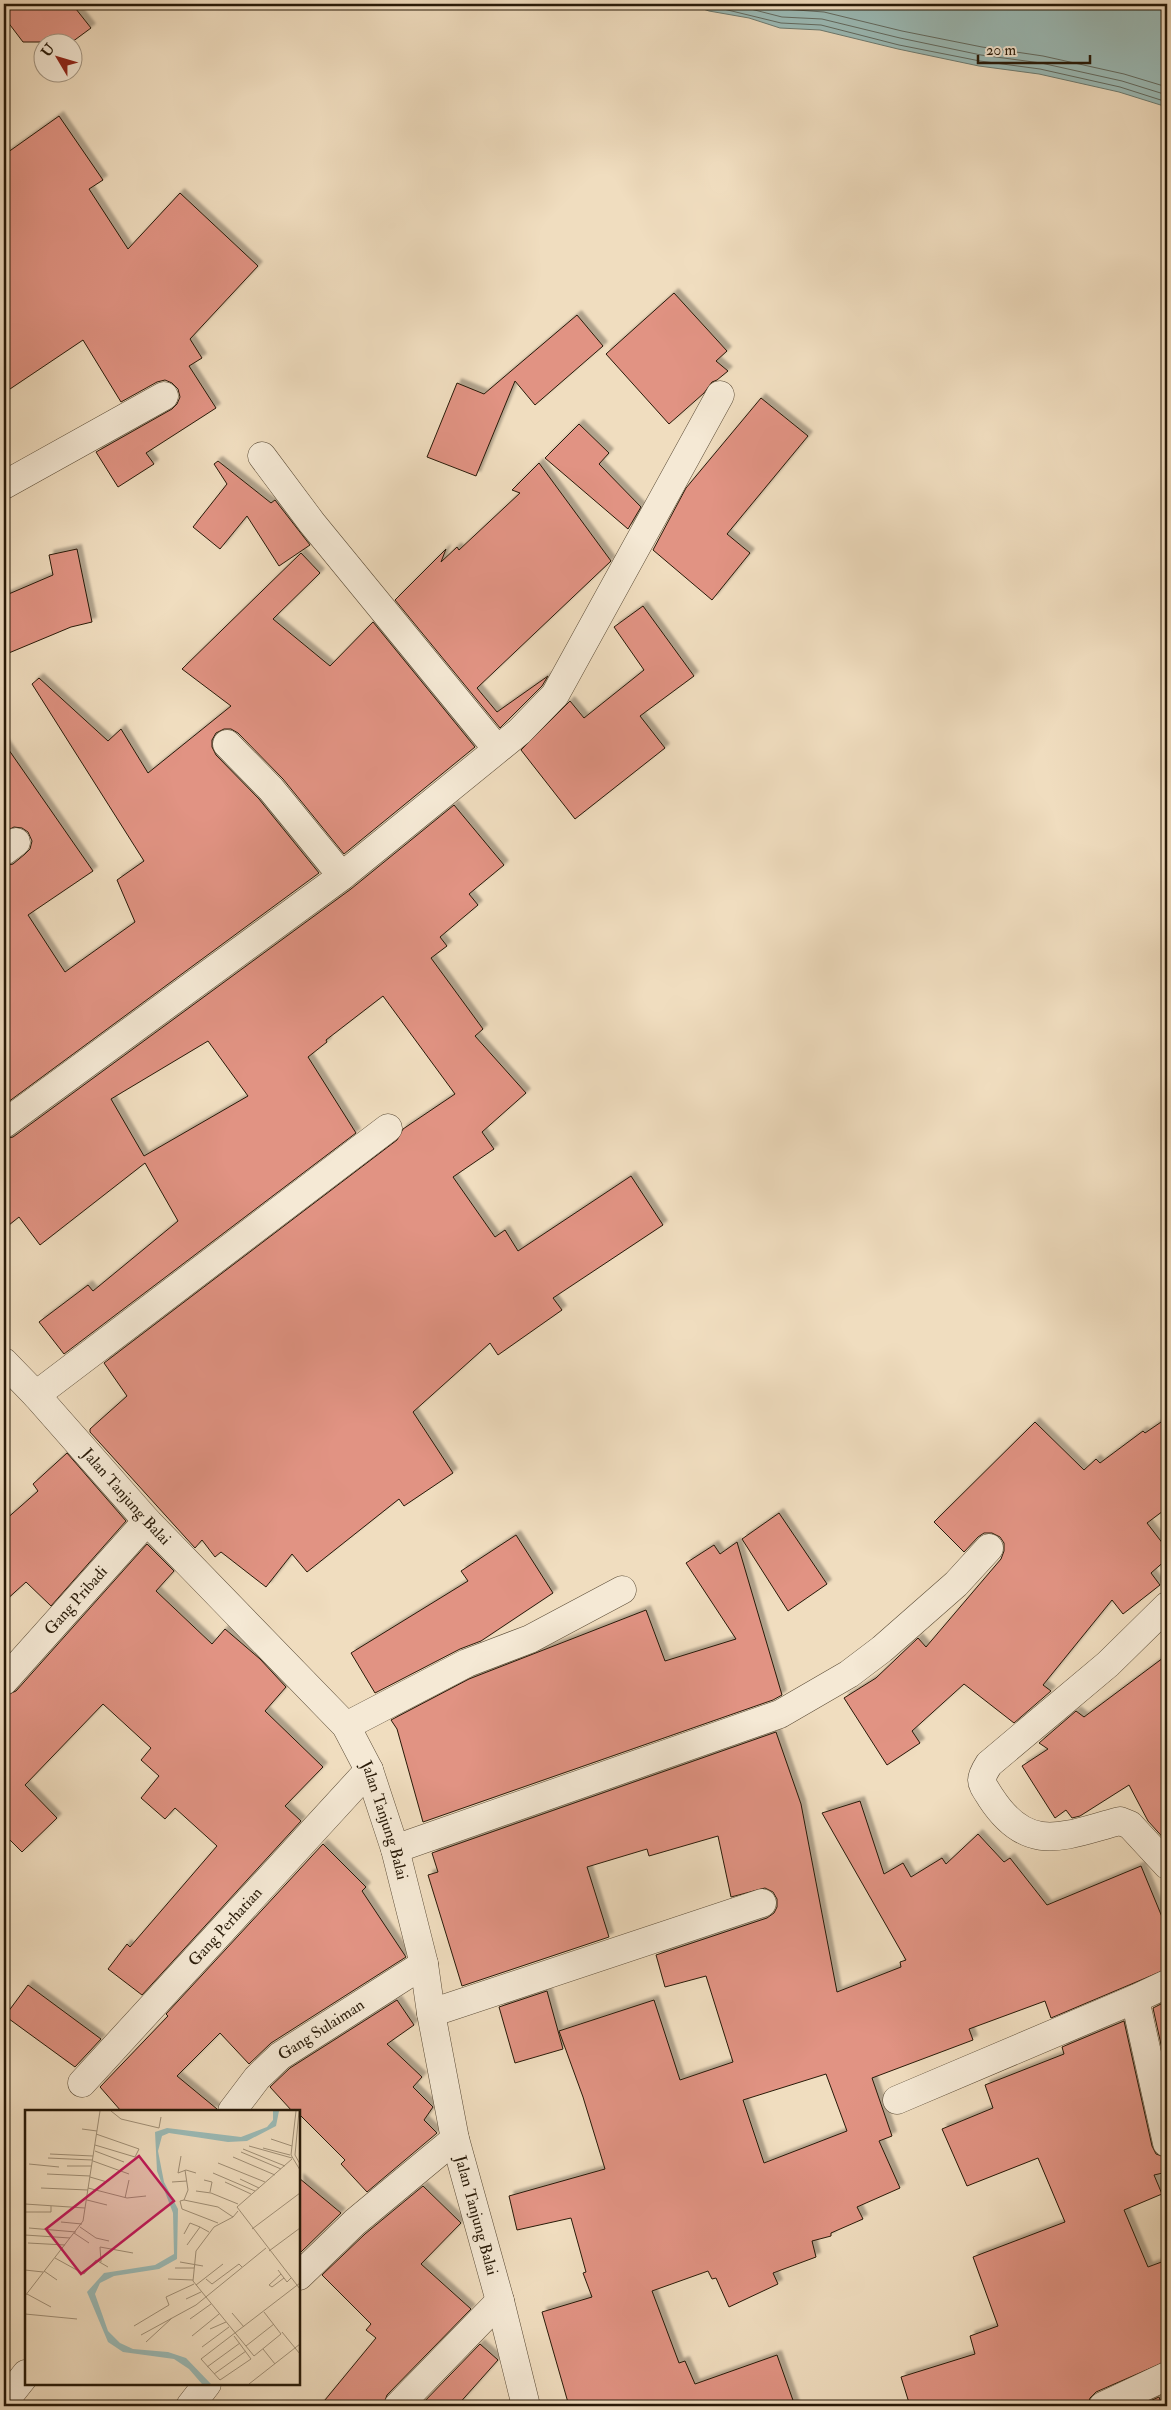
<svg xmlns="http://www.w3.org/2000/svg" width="1171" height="2410" font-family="'IM FELL Double Pica',serif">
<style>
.water{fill:#9bbbb7;stroke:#6d7b71}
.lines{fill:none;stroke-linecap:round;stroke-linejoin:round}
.shore{stroke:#626a60;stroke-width:1}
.building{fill:#e19383;stroke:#281a08;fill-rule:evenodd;filter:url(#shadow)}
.minor-casing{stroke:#5a4b36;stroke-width:29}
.minor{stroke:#f5e9d5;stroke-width:28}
.labels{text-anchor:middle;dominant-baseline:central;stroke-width:4;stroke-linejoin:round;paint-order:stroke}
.street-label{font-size:16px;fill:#281a08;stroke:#f5e9d5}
.inset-road{fill:none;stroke:#a08f76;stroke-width:1}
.view{fill:#c2185b;fill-opacity:0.15;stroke:#c2185b;stroke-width:2.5}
.inset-edge{fill:none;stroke:#281a08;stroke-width:2.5}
</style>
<defs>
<filter id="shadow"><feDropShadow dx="4.5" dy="-4.5" stdDeviation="1" flood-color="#0004"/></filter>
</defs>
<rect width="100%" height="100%" fill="#f0ddbf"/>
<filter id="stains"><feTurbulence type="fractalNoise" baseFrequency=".004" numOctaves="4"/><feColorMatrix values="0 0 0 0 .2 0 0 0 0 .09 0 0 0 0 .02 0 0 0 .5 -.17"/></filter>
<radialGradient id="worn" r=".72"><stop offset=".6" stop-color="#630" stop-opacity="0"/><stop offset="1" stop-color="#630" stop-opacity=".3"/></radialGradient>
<path class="water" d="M 689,4 L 1167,4 L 1167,107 L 1119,92 L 1039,74 L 979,66 L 898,49 L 820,30 L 780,28 L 749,18 L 709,11 Z"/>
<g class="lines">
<g class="shore">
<path d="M 703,4 L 781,23 L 821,25 L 899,45 L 980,61 L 1040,69 L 1120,87 L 1167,102"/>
<path d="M 731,4 L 782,17 L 822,19 L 900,38 L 981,55 L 1041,63 L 1122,81 L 1167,95"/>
<path d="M 765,4 L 783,9 L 824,12 L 902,31 L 982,47 L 1043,56 L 1124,74 L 1167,87"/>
</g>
</g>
<g class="building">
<path d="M 4,4 L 72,4 L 91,28 L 72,42 L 23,42 L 4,17 Z"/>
<path d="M 59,116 L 103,180 L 89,189 L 128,249 L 180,193 L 258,266 L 190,339 L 202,358 L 189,366 L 216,408 L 146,453 L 154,464 L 118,487 L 96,452 L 172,409 L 177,404 L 180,397 L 178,389 L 172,383 L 165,380 L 157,382 L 121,402 L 83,340 L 4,393 L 4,155 Z"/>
<path d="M 674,293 L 727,351 L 716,361 L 728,371 L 717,380 L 712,382 L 704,393 L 669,424 L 606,354 Z"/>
<path d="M 577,315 L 603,346 L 535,405 L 515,381 L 476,476 L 427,457 L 457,383 L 484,394 Z"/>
<path d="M 761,398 L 808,436 L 727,534 L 750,553 L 712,600 L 653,550 L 686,488 Z"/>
<path d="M 579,424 L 609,453 L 599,464 L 641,507 L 628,529 L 545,458 Z"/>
<path d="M 218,461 L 271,503 L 275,500 L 310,545 L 279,566 L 247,516 L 220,549 L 193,527 L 227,484 L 214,464 Z"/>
<path d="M 539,463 L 611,561 L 477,688 L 497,712 L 548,676 L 542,686 L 500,728 L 395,600 L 446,549 L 441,562 L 457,547 L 459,550 L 520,493 L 512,490 Z"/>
<path d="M 77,549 L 92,622 L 71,627 L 4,655 L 4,596 L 53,575 L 49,555 Z"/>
<path d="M 301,553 L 320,573 L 273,619 L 330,666 L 373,622 L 475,747 L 344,854 L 283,779 L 238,733 L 231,729 L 224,729 L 216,733 L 212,740 L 212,747 L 216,755 L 259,799 L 319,873 L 4,1105 L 4,866 L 13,864 L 25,854 L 30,849 L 32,841 L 28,832 L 22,828 L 14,827 L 4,832 L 4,743 L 93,871 L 28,915 L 65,972 L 135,922 L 117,880 L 144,861 L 32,684 L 39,678 L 108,741 L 121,729 L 148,773 L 231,706 L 182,669 Z"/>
<path d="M 643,606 L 694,676 L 640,716 L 665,748 L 575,819 L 521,750 L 570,701 L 584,718 L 644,670 L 614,627 Z"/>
<path d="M 454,805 L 504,865 L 469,894 L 478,905 L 440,937 L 447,946 L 431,958 L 483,1029 L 475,1036 L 526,1093 L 482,1132 L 494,1149 L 453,1177 L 495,1237 L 505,1230 L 518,1251 L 631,1176 L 663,1225 L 553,1298 L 562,1310 L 498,1355 L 490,1343 L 413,1412 L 453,1473 L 404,1506 L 399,1499 L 307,1572 L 292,1554 L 266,1587 L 221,1552 L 215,1557 L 202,1540 L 195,1548 L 90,1432 L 90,1429 L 127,1396 L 104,1363 L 397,1140 L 403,1129 L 455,1094 L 383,996 L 326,1040 L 327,1042 L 308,1057 L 356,1133 L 64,1354 L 39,1322 L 88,1285 L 93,1291 L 178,1221 L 145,1163 L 40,1245 L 19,1217 L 4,1229 L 4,1139 L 13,1137 L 351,889 ZM 208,1041 L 248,1096 L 144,1156 L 111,1099 Z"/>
<path d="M 1167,1418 L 1167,1508 L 1147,1523 L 1167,1549 L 1167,1559 L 1151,1573 L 1160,1585 L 1123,1614 L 1112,1600 L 1043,1685 L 1051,1691 L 1014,1723 L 964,1684 L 912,1731 L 920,1743 L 887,1765 L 844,1698 L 876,1678 L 918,1638 L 926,1647 L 1001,1559 L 1004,1551 L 1004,1543 L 1000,1537 L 992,1533 L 984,1533 L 978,1537 L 964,1552 L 934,1522 L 1035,1422 L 1084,1470 L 1096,1459 L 1100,1463 L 1143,1431 L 1145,1433 Z"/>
<path d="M 67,1453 L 126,1521 L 51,1606 L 26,1582 L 4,1602 L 4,1521 L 38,1491 L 33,1484 Z"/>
<path d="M 779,1513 L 827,1584 L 788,1611 L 742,1539 Z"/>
<path d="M 516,1535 L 553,1593 L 481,1641 L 460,1649 L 375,1693 L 351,1653 L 468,1581 L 461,1571 Z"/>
<path d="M 737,1542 L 782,1695 L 773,1700 L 423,1822 L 397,1729 L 391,1720 L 469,1679 L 646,1610 L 665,1661 L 736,1639 L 686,1563 L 714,1545 L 720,1554 Z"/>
<path d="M 147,1544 L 174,1571 L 156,1591 L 212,1644 L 225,1629 L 260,1659 L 286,1687 L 265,1711 L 323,1767 L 285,1806 L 301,1821 L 142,1995 L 108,1969 L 127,1944 L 130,1947 L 217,1846 L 175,1808 L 165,1819 L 141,1798 L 159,1776 L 141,1760 L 151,1748 L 103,1704 L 25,1785 L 57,1818 L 22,1852 L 4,1834 L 4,1696 L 16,1691 Z"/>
<path d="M 1167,1655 L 1167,1842 L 1148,1821 L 1129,1785 L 1080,1816 L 1072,1818 L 1066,1810 L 1055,1818 L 1022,1766 L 1048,1749 L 1039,1743 L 1076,1711 L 1084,1717 Z"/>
<path d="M 776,1732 L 801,1804 L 837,1992 L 901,1967 L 900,1962 L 906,1960 L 822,1813 L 860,1801 L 884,1874 L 903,1863 L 911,1877 L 942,1858 L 946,1864 L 978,1834 L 1004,1862 L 1010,1858 L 1047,1905 L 1141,1866 L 1167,1929 L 1167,1969 L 1051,2018 L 1045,2001 L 969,2029 L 973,2040 L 872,2078 L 892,2136 L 879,2141 L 900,2188 L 857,2207 L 863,2219 L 831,2233 L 831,2236 L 812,2241 L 816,2257 L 773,2273 L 778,2284 L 729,2307 L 716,2278 L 712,2279 L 708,2271 L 652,2291 L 679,2363 L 685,2361 L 695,2384 L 777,2355 L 795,2406 L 569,2406 L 542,2312 L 592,2297 L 583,2273 L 586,2272 L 571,2218 L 517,2230 L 509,2196 L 605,2169 L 583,2097 L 559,2031 L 654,2000 L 680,2080 L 733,2062 L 706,1976 L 665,1987 L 656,1955 L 767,1918 L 774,1913 L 777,1907 L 777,1899 L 773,1892 L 765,1888 L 731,1897 L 718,1836 L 649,1856 L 647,1849 L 587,1867 L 609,1937 L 462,1986 L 428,1875 L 438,1872 L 432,1853 ZM 826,2074 L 847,2131 L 764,2163 L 743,2100 Z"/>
<path d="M 323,1844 L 366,1887 L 362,1891 L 406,1957 L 271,2043 L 249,2064 L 220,2033 L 177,2076 L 217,2109 L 217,2111 L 121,2111 L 100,2087 L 168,2016 L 166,2014 Z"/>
<path d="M 28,1985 L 101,2039 L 75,2067 L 5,2016 Z"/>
<path d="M 547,1991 L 563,2049 L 515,2063 L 499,2007 Z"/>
<path d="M 397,2000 L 414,2025 L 387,2044 L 422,2077 L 413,2087 L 433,2107 L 424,2120 L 437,2133 L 367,2192 L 341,2164 L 345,2160 L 299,2114 L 299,2111 L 292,2111 L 270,2087 L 290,2068 Z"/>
<path d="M 1167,2001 L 1167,2072 L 1153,2008 Z"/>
<path d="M 1124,2021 L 1152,2146 L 1156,2154 L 1167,2158 L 1167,2172 L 1154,2175 L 1162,2194 L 1124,2210 L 1148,2267 L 1167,2260 L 1167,2361 L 1096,2392 L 1090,2398 L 1088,2406 L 910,2406 L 901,2377 L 975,2354 L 970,2336 L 998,2326 L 973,2257 L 1065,2222 L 1038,2158 L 967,2186 L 942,2129 L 993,2108 L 985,2085 L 1064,2054 L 1062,2047 Z"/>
<path d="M 299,2178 L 341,2213 L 300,2253 L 299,2252 Z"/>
<path d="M 423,2186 L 461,2223 L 421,2264 L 471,2309 L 387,2395 L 383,2406 L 320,2406 L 376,2338 L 366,2330 L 371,2324 L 322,2275 L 365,2234 Z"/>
<path d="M 480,2344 L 498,2360 L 457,2406 L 420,2406 Z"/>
<path d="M 1159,2397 L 1162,2406 L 1139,2406 Z"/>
</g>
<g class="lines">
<g class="minor-casing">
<g id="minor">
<path d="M 262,456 L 312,523 L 497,749"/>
<path d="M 4,485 L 164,396"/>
<path d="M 227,744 L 271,789 L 342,876"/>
<path d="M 4,851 L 16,842"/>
<path d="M 4,1124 L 342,876 L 519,732 L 555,695 L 720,395"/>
<path id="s1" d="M 4,1362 L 36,1395 L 147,1521 L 346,1726 L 369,1770 L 395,1849 L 424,1964 L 431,2013 L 455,2139 L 500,2301 L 526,2406"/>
<path d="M 36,1395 L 388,1128"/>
<path d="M 1167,1606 L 1108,1664 L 989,1764 C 978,1781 981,1782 991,1798 C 1029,1856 1065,1835 1120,1821 L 1130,1825 L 1167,1865"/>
<path id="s2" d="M 4,1681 L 147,1521"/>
<path d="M 346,1726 L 467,1663 L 530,1639 L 622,1590"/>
<path d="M 395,1849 L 780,1714 L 849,1674 L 882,1649 L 956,1584 L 989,1548"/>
<path d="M 1167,1984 L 1135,1999 L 1167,2143"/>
<path d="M 431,2013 L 762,1903"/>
<path id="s3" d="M 82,2083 L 369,1770"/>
<path d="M 897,2100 L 1135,1999"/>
<path id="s4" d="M 232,2111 L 257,2078 L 280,2056 L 424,1964"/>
<path d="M 299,2276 L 355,2222 L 455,2139"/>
<path d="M 4,2402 L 26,2374"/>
<path d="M 190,2406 L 207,2384"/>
<path d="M 398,2406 L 500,2301"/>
<path d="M 1103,2406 L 1167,2376"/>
</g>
</g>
<use href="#minor" class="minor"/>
</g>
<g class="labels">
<g class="street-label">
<text stroke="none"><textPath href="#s1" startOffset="182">Jalan Tanjung Balai</textPath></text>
<text stroke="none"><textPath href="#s2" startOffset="108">Gang Pribadi</textPath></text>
<text stroke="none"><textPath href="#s1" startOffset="602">Jalan Tanjung Balai</textPath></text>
<text stroke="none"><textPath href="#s3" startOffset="212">Gang Perhatian</textPath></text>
<text stroke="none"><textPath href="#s4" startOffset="122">Gang Sulaiman</textPath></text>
<text stroke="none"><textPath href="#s1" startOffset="1008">Jalan Tanjung Balai</textPath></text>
</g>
</g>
<g transform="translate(25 2110)">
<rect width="275" height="275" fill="#f0ddbf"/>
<path d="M 248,1 L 254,1 L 251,16 L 222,31 L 203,32 L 144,23 L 137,26 L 133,41 L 139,72 L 153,99 L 152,149 L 134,159 L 89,166 L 75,173 L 70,184 L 83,221 L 95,233 L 108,239 L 143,242 L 161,248 L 186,274 L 177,274 L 164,259 L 149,249 L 98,242 L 83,232 L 62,182 L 79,163 L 130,155 L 149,144 L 148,103 L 132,61 L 130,22 L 142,18 L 216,27 L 242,17 L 248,10 Z" fill="#9bbbb7"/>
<path class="inset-road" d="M 86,1 L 96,9 L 134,18 L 136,7M 271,1 L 266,45 L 275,60M 274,1 L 270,45 L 275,54M 57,19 L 72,21M 246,29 L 267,36M 70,35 L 110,47 L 114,39 L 71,24M 224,36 L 267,48M 238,38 L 265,45M 218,39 L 260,56M 70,41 L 99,52M 216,42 L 256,59M 25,44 L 68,46M 156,46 L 153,63 L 161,60 L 171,63M 208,47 L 250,65M 23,48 L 67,50M 267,49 L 212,97 L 275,179M 68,51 L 104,64M 193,53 L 240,72M 4,54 L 34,57M 42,56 L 66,56M 160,60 L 163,80 L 159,90 L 155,91 L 157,99 L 193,113M 188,63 L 230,81M 22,64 L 65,66M 65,67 L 82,72M 215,69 L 234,78M 179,70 L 187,72 L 185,82M 147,72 L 162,71M 200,72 L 226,84M 16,78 L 63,80M 63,78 L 102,88 L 121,86M 171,81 L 186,83 L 213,94M 100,88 L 104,70M 62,90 L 82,95M 159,90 L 193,97 L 208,107 L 213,101M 0,94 L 60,98M 0,102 L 26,102 L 26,96M 208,107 L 189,117 L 171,141 L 168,171 L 229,246 L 256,224 L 239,202M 36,112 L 57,114M 55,117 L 71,128 L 84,131M 4,118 L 51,122M 227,119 L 275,83M 49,123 L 64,133M 159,124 L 165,113 L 175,117M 0,125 L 45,128M 3,133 L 40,135M 162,135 L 175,117 L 184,122M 244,141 L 275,118M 30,148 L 59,164 L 71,150 L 83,157M 76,152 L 75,137 L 108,143M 155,152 L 178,156M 150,158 L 169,158M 0,160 L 18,162M 253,160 L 262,172 L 266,168M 19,161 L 32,170M 256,164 L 244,175 L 247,177 L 259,168M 143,169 L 168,170M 181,169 L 187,174 L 214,154 L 217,157M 171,175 L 198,154M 2,184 L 26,197M 0,186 L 58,111 L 75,1M 161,189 L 176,182M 207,203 L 219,217M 0,204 L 52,209M 165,209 L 186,194M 109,216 L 144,195 L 141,187 L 169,174M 185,219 L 201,212M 257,222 L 275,244M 116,225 L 171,195 L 241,138M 167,226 L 194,204M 209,226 L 226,249 L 195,270 L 176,249 L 275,173M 121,232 L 147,208M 221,236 L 249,214M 177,237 L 204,217M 238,239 L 250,254M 182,257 L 215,233M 189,264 L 221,241M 224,274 L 275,234"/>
<path class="view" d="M 114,46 L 149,91 L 56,164 L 21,119 Z"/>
<rect width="275" height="275" class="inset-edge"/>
</g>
<rect width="1171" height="2410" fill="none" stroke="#f0ddbf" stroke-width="20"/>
<rect x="5" y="5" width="1161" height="2400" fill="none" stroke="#281a08" stroke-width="2.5"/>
<rect x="10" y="10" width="1151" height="2390" fill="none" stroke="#281a08"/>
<g transform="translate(58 58) rotate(308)"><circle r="24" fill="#f5e9d5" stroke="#a39683"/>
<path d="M0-4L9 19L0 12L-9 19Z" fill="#8f2418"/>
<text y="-8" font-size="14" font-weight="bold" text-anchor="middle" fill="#281a08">U</text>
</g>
<path d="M978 55v8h112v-8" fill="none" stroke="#281a08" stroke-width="2.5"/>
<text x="986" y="55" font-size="15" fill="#281a08" stroke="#f5e9d5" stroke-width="4" paint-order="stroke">20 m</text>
<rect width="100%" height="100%" filter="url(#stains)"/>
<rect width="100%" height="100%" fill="url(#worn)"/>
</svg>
